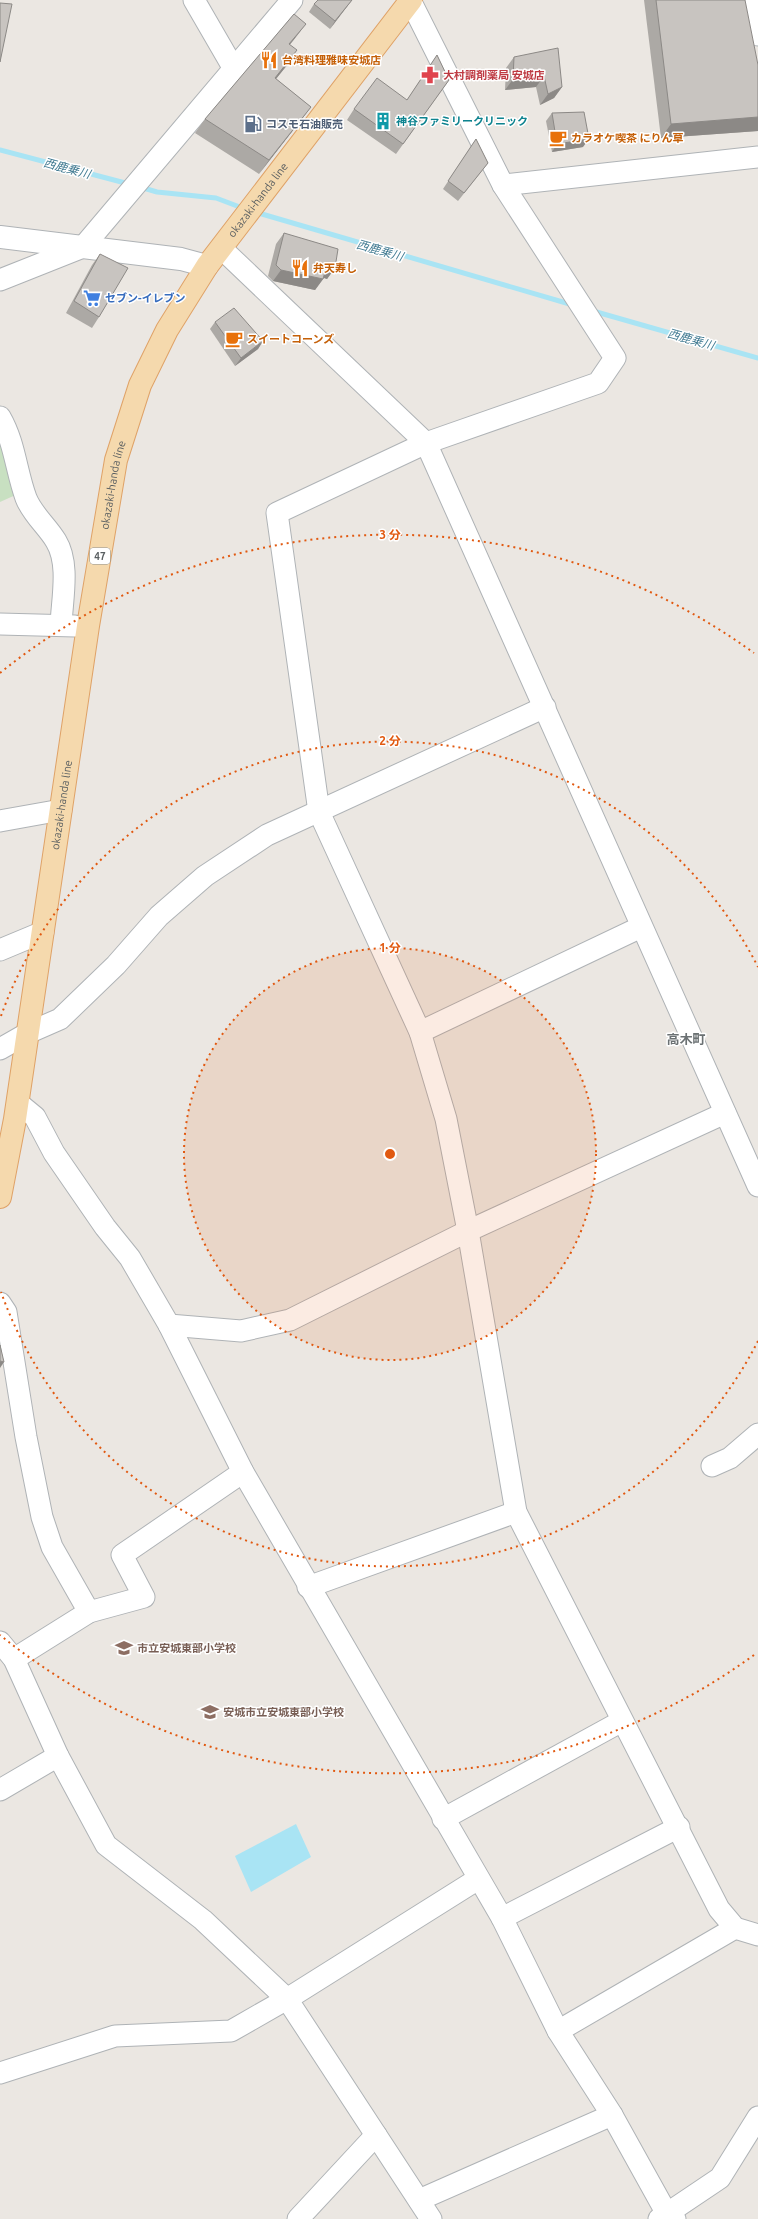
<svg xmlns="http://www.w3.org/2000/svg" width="758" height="2219" font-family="Ubuntu,'Noto Sans JP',sans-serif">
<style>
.green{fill:#c8e0c1}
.water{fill:#a9e4f4}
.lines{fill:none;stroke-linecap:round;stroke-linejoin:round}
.stream{stroke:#a9e4f4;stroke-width:5}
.minor-casing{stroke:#afb3b6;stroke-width:23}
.tertiary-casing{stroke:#afb3b6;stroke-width:24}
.primary-casing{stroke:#dfa267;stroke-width:24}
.minor{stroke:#fff;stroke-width:21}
.tertiary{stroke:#fff;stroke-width:22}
.primary{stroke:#f5d9ad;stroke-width:22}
.wall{fill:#aca9a5}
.shaded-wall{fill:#8c8986}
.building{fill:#c8c4c0;stroke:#8c8986}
.ring{fill:none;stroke:#e15910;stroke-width:2;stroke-dasharray:2 4}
.labels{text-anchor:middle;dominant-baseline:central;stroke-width:3;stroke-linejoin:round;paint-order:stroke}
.shield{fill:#fff;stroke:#8c8f90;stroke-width:1}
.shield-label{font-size:10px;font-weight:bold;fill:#5a5f61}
.food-label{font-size:11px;font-weight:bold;fill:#c56008;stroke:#fff;text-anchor:start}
.health-label{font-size:11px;font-weight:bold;fill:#be3a42;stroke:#fff;text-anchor:start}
.culture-label{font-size:11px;font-weight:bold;fill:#0d838f;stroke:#fff;text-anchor:start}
.service-label{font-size:11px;font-weight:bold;fill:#4e5e75;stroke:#fff;text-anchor:start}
.street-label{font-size:11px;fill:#5a5f61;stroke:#fff}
.shop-label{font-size:11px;font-weight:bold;fill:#366cbe;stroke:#fff;text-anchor:start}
.education-label{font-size:11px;font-weight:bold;fill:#785e54;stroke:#fff;text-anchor:start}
.water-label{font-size:12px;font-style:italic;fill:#437c93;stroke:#fff}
.quarter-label{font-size:13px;font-weight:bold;fill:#6b7173;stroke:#fff}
.centre{fill:#e15910;stroke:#fff;stroke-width:2}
.ring-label{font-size:12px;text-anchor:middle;font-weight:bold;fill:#e15910;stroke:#fff;stroke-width:3;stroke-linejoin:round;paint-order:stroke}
</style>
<rect width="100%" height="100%" fill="#ebe7e2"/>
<path class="green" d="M 0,442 L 20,493 L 0,502 Z"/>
<path class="water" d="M 296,1824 L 311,1857 L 251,1892 L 235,1856 Z"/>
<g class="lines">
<g class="stream">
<path d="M 0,150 L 129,184"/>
<path d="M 140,187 L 157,192 L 216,198 L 245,209"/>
<path d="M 255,212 L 573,305"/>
<path d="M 593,311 L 758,358"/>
</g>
<g class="minor-casing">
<g id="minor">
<path d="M 194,0 L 234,69"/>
<path d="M 410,0 L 503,185 L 615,358 L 598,383 L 426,443 L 277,513 L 319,812 L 420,1032 L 446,1119 L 468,1231 L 516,1512 L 719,1909 L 735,1928 L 758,1935"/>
<path d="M 750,0 L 758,35"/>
<path d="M 503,185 L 758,157"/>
<path d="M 221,248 L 426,443 L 758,1186"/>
<path d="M 0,280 L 83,247 L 292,0"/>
<path d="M 0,417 C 15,443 16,471 26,498 C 32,514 47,526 56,541 C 70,564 62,599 61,625"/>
<path d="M 0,624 L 75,626"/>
<path d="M 0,821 L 61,810"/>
<path d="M 0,950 L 43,932"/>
<path d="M 420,1032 L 641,927"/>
<path d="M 0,1049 L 28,1033 L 60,1019 L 116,965 L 159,916 L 205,876 L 267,835 L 545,707"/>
<path d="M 18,1103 L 35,1117 L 54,1153 L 105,1227 L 130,1258 L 169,1325 L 243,1472 L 502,1918 L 558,2031 L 612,2115 L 667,2214 L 675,2219"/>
<path d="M 0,1303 L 6,1312 L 26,1437 L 42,1517 L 52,1547 L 89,1612"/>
<path d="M 169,1325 L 241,1331 L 290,1320 L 468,1231 L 725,1113"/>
<path d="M 712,1466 L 730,1458 L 758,1434"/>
<path d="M 308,1587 L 516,1512"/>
<path d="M 0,1642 L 14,1659 L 58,1756 L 106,1845 L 203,1920 L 287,1999 L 431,2219"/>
<path d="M 14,1659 L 89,1612 L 144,1597 L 122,1555 L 243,1472"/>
<path d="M 0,1790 L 58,1756"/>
<path d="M 443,1819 L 622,1721"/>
<path d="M 502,1918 L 679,1827"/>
<path d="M 558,2031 L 735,1928"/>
<path d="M 0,2073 L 115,2036 L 231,2031 L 287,1999 L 478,1879"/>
<path d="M 419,2200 L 612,2115"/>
<path d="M 298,2219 L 376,2135"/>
<path d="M 659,2219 L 720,2178 L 758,2117"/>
</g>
</g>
<g class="tertiary-casing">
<path id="tertiary" d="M 0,237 L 181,259 L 207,266"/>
</g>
<g class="primary-casing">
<g id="primary">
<path id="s1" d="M 0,1197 L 15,1119 L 88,626 L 116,460 L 140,385 L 167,330 L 207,266 L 411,0"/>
</g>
</g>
<use href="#minor" class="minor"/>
<use href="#tertiary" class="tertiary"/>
<use href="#primary" class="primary"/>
</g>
<g class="wall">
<path d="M 352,0 L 330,29 L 309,12 L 314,4 Z"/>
<path d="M 644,0 L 745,0 L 758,131 L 661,138 Z"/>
<path d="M 296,37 L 290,44 L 288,64 L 276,79 L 311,107 L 301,120 L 259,174 L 195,133 L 205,119 Z"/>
<path d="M 437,55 L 449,80 L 396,154 L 347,120 L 354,109 L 407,100 Z"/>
<path d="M 514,57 L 562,87 L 554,98 L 540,105 L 536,87 L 505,90 L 506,68 Z"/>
<path d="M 552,113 L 583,147 L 552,152 L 546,121 Z"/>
<path d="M 476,139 L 488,163 L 458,201 L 443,189 Z"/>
<path d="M 284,233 L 335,268 L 327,279 L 324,278 L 315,290 L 273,281 L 268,276 L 276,244 Z"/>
<path d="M 100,254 L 99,317 L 92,328 L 66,313 L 92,265 Z"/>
<path d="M 215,322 L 263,341 L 258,349 L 235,366 L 210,329 Z"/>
</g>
<g class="shaded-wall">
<path d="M 352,0 L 330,29 L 335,21 Z"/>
<path d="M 306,24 L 296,37 L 280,57 L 289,44 Z"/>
<path d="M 297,50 L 288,64 L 266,91 L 275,78 Z"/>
<path d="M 544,76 L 536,87 L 505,90 L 513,79 Z"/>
<path d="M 562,87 L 554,98 L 540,105 L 548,94 Z"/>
<path d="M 311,107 L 301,120 L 259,174 L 269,160 Z"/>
<path d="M 758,117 L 758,131 L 661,138 L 671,124 Z"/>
<path d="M 589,139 L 583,147 L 552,152 L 557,144 Z"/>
<path d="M 327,265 L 335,268 L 327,279 L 319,276 Z"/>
<path d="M 281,270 L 323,279 L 315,290 L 273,281 Z"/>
<path d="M 263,341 L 258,349 L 235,366 L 241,358 Z"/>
<path d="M 0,1361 L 4,1362 L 0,1368 Z"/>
</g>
<g class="building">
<path d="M 318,0 L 352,0 L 335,21 L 314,4 Z"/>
<path d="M 656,0 L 745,0 L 758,65 L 758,117 L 671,124 Z"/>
<path d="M 0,3 L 12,4 L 0,62 Z"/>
<path d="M 294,14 L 306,24 L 289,44 L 297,50 L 275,78 L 311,107 L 269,160 L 205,119 Z"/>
<path d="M 558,48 L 562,87 L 548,94 L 544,76 L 513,79 L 514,57 Z"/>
<path d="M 437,55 L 449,80 L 403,144 L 354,109 L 377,78 L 407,100 Z"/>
<path d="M 584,112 L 589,139 L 557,144 L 552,113 Z"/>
<path d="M 476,139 L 488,163 L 464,193 L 448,181 Z"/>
<path d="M 284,233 L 338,249 L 335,268 L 327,265 L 323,279 L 281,270 L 276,265 Z"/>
<path d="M 100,254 L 128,268 L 99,317 L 74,301 Z"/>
<path d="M 234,308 L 263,341 L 241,358 L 215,322 Z"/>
<path d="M 0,1345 L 4,1362 L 0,1361 Z"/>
</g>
<circle cx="390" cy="1154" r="206" fill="#e15910" fill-opacity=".12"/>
<g class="ring">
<circle cx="390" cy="1154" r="206"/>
<path d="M758 1341A413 413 0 0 1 1 1292M1 1016A413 413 0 0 1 758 967"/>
<path d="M754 1655A619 619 0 0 1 0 1635M0 673A619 619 0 0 1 754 653"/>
</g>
<defs>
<g id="restaurant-bare" transform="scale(1.38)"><path d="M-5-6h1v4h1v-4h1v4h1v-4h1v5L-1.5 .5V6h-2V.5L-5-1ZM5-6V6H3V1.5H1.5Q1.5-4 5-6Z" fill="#e8710a" stroke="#fff" stroke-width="2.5" paint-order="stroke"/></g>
<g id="pharmacy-bare" transform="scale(1.38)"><path d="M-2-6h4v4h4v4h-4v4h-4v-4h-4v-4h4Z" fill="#e0444e" stroke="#fff" stroke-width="2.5" paint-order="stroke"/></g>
<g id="building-bare" transform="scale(1.38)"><path d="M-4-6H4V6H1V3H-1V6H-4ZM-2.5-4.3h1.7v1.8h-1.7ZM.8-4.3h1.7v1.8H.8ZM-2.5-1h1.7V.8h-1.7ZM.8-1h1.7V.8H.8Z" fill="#0f9aa8" stroke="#fff" stroke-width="2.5" paint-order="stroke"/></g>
<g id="fuel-bare" transform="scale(1.38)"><path d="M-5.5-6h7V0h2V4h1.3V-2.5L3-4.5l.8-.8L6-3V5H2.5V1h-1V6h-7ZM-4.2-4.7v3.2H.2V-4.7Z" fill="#5c6f8a" stroke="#fff" stroke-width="2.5" paint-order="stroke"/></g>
<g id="cafe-bare" transform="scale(1.38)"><path d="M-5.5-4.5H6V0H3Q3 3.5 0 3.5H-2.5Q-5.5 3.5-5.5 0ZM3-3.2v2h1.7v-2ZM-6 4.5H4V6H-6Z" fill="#e8710a" stroke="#fff" stroke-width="2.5" paint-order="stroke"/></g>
<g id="supermarket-bare" transform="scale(1.38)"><path d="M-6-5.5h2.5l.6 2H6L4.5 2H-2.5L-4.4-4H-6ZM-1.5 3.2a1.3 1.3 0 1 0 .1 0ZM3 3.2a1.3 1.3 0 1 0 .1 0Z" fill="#3f7fe0" stroke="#fff" stroke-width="2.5" paint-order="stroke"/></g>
<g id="school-bare" transform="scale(1.38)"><path d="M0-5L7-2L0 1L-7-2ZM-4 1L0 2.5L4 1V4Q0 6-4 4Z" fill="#8d6e63" stroke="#fff" stroke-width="2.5" paint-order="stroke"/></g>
</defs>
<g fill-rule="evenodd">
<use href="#restaurant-bare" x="269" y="60"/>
<use href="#pharmacy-bare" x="430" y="75"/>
<use href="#building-bare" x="383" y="121"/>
<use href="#fuel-bare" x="253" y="124"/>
<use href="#cafe-bare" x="558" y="138"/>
<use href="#restaurant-bare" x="300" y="268"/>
<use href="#supermarket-bare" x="92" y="298"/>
<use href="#cafe-bare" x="234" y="339"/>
<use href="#school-bare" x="124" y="1648"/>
<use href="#school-bare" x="210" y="1712"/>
</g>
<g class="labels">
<rect class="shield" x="90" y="548" width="20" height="16" rx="3"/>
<g class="shield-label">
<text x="100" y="556">47</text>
</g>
<g class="food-label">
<text x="282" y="60">台湾料理雅味安城店</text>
<text x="571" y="138">カラオケ喫茶 にりん草</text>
<text x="313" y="268">弁天寿し</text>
<text x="247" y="339">スイートコーンズ</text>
</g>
<g class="health-label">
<text x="443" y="75">大村調剤薬局 安城店</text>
</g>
<g class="culture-label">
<text x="396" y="121">神谷ファミリークリニック</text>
</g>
<g class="service-label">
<text x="266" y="124">コスモ石油販売</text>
</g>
<g class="street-label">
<text stroke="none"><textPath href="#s1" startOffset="1045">okazaki-handa line</textPath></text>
<text stroke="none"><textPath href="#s1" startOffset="721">okazaki-handa line</textPath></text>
<text stroke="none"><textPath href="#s1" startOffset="397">okazaki-handa line</textPath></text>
</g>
<g class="shop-label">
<text x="105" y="298">セブン-イレブン</text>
</g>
<g class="education-label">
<text x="137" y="1648">市立安城東部小学校</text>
<text x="223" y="1712">安城市立安城東部小学校</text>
</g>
<g class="water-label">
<text transform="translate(67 168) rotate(15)">西鹿乗川</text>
<text transform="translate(380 250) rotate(16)">西鹿乗川</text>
<text transform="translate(691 339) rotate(16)">西鹿乗川</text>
</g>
<g class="quarter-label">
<text x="686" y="1039">高木町</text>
</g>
</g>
<circle cx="390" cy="1154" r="6" class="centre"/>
<g class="ring-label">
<text x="390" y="539">3 分</text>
<text x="390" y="745">2 分</text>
<text x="390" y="952">1 分</text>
</g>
</svg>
